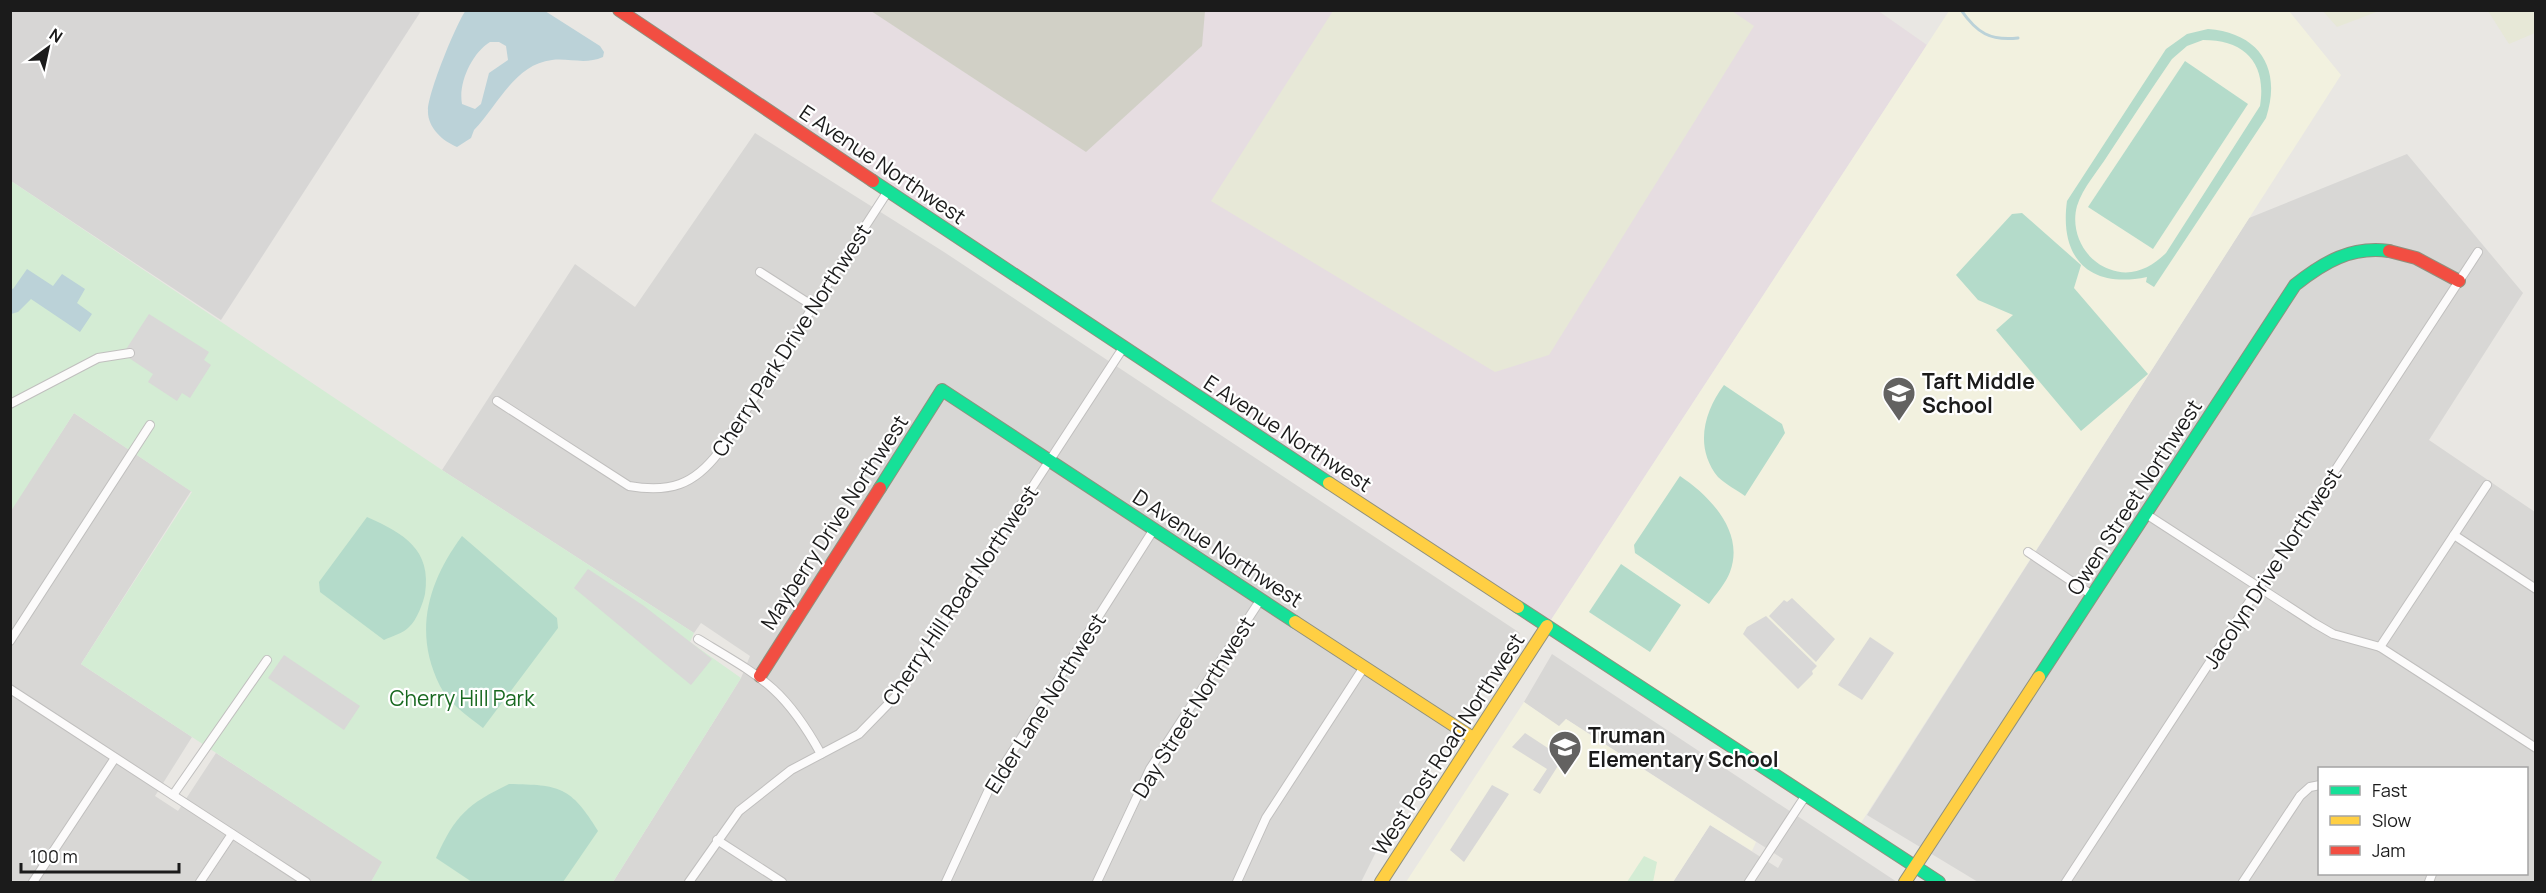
<svg xmlns="http://www.w3.org/2000/svg" width="2546" height="893" font-family="Manrope,sans-serif">
<style>
.residential{fill:#d8d7d5;fill-rule:evenodd}
.industrial{fill:#e6dde1}
.education{fill:#f2f1df}
.religious{fill:#d7d6d5}
.construction{fill:#d1d0c6}
.farmland{fill:#e7e8d7}
.park{fill:#d4ecd4}
.pitch{fill:#b4dbca;fill-rule:evenodd}
.parking{fill:#d9d8d7}
.water{fill:#bbd2d8;fill-rule:evenodd}
.lines{fill:none;stroke-linecap:round;stroke-linejoin:round}
.stream{stroke:#bbd2d8;stroke-width:3}
.street-casing{stroke:#c0bfbe;stroke-width:10}
.fast-casing{stroke:#8f907e;stroke-width:14}
.slow-casing{stroke:#8f907e;stroke-width:14}
.jam-casing{stroke:#8f907e;stroke-width:14}
.street{stroke:#fcfbfb;stroke-width:8}
.fast{stroke:#16e098;stroke-width:12}
.slow{stroke:#ffcf43;stroke-width:12}
.jam{stroke:#f24e42;stroke-width:12}
.labels{text-anchor:middle;dominant-baseline:central;stroke-width:4.5;stroke-linejoin:round;paint-order:stroke}
.street-label{font-size:21px;fill:#1b1b1b;stroke:#fff}
.poi-label{font-size:21px;font-weight:bold;fill:#1b1b1b;stroke:#fff;text-anchor:start}
.park-label{font-size:21px;fill:#186920;stroke:#fff}
</style>
<rect width="100%" height="100%" fill="#e9e7e3"/>
<g class="residential">
<path d="M 755,133 L 944,252 L 1520,633 L 1375,854 L 1361,882 L 613,882 L 741,678 L 750,656 L 701,623 L 694,633 L 442,470 L 575,264 L 635,307 Z"/>
<path d="M 2407,154 L 2523,293 L 2429,440 L 2535,512 L 2535,882 L 1978,882 L 1867,815 L 2249,218 ZM 2320,768 L 2526,768 L 2526,874 L 2320,874 Z"/>
<path d="M 74,413 L 191,491 L 81,664 L 192,737 L 155,796 L 178,811 L 216,753 L 383,862 L 371,882 L 11,882 L 10,511 Z"/>
<path d="M 1552,654 L 1897,882 L 1673,882 L 1710,825 L 1778,868 L 1783,859 L 1566,719 L 1559,727 L 1524,702 Z"/>
</g>
<path class="industrial" d="M 1877,10 L 1927,45 L 1547,626 L 619,11 Z"/>
<g class="education">
<path d="M 1949,11 L 2289,11 L 2341,75 L 1857,829 L 1547,626 Z"/>
<path d="M 1524,702 L 1559,726 L 1566,719 L 1756,842 L 1752,851 L 1710,825 L 1673,882 L 1406,882 Z"/>
</g>
<path class="religious" d="M 10,11 L 421,11 L 221,320 L 11,181 Z"/>
<path class="construction" d="M 871,11 L 1205,11 L 1202,46 L 1086,152 Z"/>
<g class="farmland">
<path d="M 1732,11 L 1754,26 L 1549,355 L 1495,372 L 1211,201 L 1333,11 Z"/>
<path d="M 2323,11 L 2379,11 L 2337,27 Z"/>
<path d="M 2488,11 L 2535,11 L 2535,33 L 2509,44 Z"/>
</g>
<g class="park">
<path d="M 11,181 L 442,470 L 694,633 L 690,642 L 741,678 L 613,882 L 371,882 L 382,862 L 81,664 L 192,492 L 74,413 L 11,511 Z"/>
<path d="M 1644,856 L 1657,862 L 1653,882 L 1627,882 Z"/>
</g>
<g class="pitch">
<path d="M 2208,29 C 2260,33 2282,69 2266,118 L 2154,287 L 2146,282 L 2147,277 C 2090,289 2059,259 2067,201 L 2166,49 L 2187,34 ZM 2203,40 C 2245,40 2267,63 2260,106 L 2166,253 C 2151,268 2131,278 2109,269 C 2084,260 2070,231 2077,206 C 2083,187 2098,171 2108,155 C 2129,123 2150,91 2172,59 L 2187,46 Z"/>
<path d="M 2185,61 L 2248,104 L 2153,249 L 2088,207 Z"/>
<path d="M 2022,213 L 2081,265 L 2074,288 L 2148,374 L 2081,431 L 1996,330 L 2013,315 L 1978,300 L 1956,275 L 2012,214 Z"/>
<path d="M 1724,385 L 1782,424 L 1785,433 L 1745,496 C 1737,490 1725,484 1718,477 C 1694,447 1704,412 1724,385 Z"/>
<path d="M 1680,476 C 1710,496 1745,532 1730,572 C 1726,583 1716,594 1709,604 L 1635,553 L 1634,545 Z"/>
<path d="M 367,517 C 403,533 432,549 425,594 C 423,603 417,620 409,627 C 404,633 392,636 384,640 L 320,592 L 319,582 Z"/>
<path d="M 462,536 L 557,618 L 558,628 L 483,728 C 468,716 449,704 440,686 C 413,632 428,582 462,536 Z"/>
<path d="M 1621,564 L 1681,605 L 1650,652 L 1589,612 Z"/>
<path d="M 509,784 C 560,785 570,786 598,831 L 563,882 L 472,882 L 436,858 C 455,815 468,804 509,784 Z"/>
</g>
<g class="parking">
<path d="M 149,314 L 209,352 L 204,360 L 211,365 L 190,398 L 182,393 L 177,401 L 148,382 L 153,374 L 123,354 Z"/>
<path d="M 588,569 L 644,606 L 712,659 L 691,685 L 574,588 Z"/>
<path d="M 1792,598 L 1835,639 L 1816,662 L 1769,616 L 1784,600 L 1787,602 Z"/>
<path d="M 1766,616 L 1817,666 L 1812,671 L 1813,674 L 1798,689 L 1743,634 L 1747,627 Z"/>
<path d="M 1870,637 L 1894,653 L 1862,700 L 1838,685 Z"/>
<path d="M 284,655 L 360,706 L 344,730 L 268,678 Z"/>
<path d="M 1525,733 L 1563,758 L 1540,794 L 1533,790 L 1547,769 L 1512,747 Z"/>
<path d="M 1492,785 L 1509,794 L 1464,862 L 1450,850 Z"/>
</g>
<g class="water">
<path d="M 466,10 L 545,11 L 600,46 L 604,52 L 603,57 C 585,65 570,58 552,60 C 515,64 498,105 474,130 L 471,138 L 457,147 C 442,141 427,127 428,110 C 428,93 456,24 466,10 ZM 490,42 L 499,42 L 506,46 L 508,60 L 489,73 L 481,104 L 475,109 L 462,104 C 458,83 472,53 490,42 Z"/>
<path d="M 27,269 L 53,286 L 62,274 L 85,289 L 77,303 L 92,314 L 80,332 L 31,299 L 18,312 L 11,314 L 11,288 L 13,289 Z"/>
</g>
<g class="lines">
<path class="stream" d="M 1961,10 C 1977,33 1990,41 2018,38"/>
<g class="street-casing">
<g id="street">
<path d="M 760,272 L 813,306"/>
<path d="M 497,401 L 629,486 C 670,493 694,485 719,452 L 888,191"/>
<path d="M 10,404 L 98,358 L 130,353"/>
<path d="M 2146,514 L 2314,623 L 2333,634 L 2380,647 L 2536,748"/>
<path d="M 2454,535 L 2536,589"/>
<path d="M 2028,552 L 2092,595"/>
<path d="M 698,639 C 761,677 784,687 821,754"/>
<path d="M 10,641 L 150,425"/>
<path d="M 2380,647 L 2487,485"/>
<path d="M 10,689 L 306,882"/>
<path d="M 173,795 L 267,660"/>
<path d="M 717,840 L 782,882"/>
<path d="M 33,882 L 115,758"/>
<path d="M 200,882 L 232,834"/>
<path d="M 689,882 L 739,811 L 791,770 L 859,734 L 896,696 L 1123,348"/>
<path d="M 946,882 L 990,787 L 1154,529"/>
<path d="M 1097,882 L 1150,769 L 1261,599"/>
<path d="M 1237,882 L 1266,818 L 1364,667"/>
<path d="M 1749,882 L 1806,795"/>
<path d="M 2066,882 L 2478,252"/>
<path d="M 2243,882 L 2300,796 L 2310,787 L 2320,785"/>
<path d="M 2429,882 L 2432,874"/>
</g>
</g>
<g class="fast-casing">
<g id="fast">
<path d="M 873,181 L 1329,483"/>
<path d="M 880,488 L 942,390 L 1295,622"/>
<path d="M 1518,607 L 1939,882"/>
<path d="M 2039,677 L 2295,285 C 2324,262 2351,246 2389,251"/>
</g>
</g>
<g class="slow-casing">
<g id="slow">
<path d="M 1329,483 L 1518,607"/>
<path d="M 1295,622 L 1473,738"/>
<path d="M 1381,882 L 1547,626"/>
<path d="M 1905,882 L 2039,677"/>
</g>
</g>
<g class="jam-casing">
<g id="jam">
<path d="M 619,10 L 873,181"/>
<path d="M 2389,251 L 2416,258 L 2459,281"/>
<path d="M 760,676 L 880,488"/>
</g>
</g>
<use href="#street" class="street"/>
<use href="#fast" class="fast"/>
<use href="#slow" class="slow"/>
<use href="#jam" class="jam"/>
</g>
<defs>
<g id="school-pin" transform="scale(1.725)"><path d="M0 17L-7.5 6A9.5 9.5 0 1 1 7.5 6Z" fill="#636261" stroke="#fff"/><path d="M0-5L7-2L0 1L-7-2ZM-4 1L0 2.5L4 1V4Q0 6-4 4Z" fill="#fff"/></g>
</defs>
<g fill-rule="evenodd">
<use href="#school-pin" x="1899" y="393"/>
<use href="#school-pin" x="1565" y="747"/>
</g>
<g class="labels">
<g class="street-label">
<text transform="translate(883 164) rotate(34)">E Avenue Northwest</text>
<text transform="translate(791 340) rotate(-57)">Cherry Park Drive Northwest</text>
<text transform="translate(1288 433) rotate(33)">E Avenue Northwest</text>
<text transform="translate(2134 497) rotate(-57)">Owen Street Northwest</text>
<text transform="translate(834 522) rotate(-57)">Mayberry Drive Northwest</text>
<text transform="translate(1218 548) rotate(33)">D Avenue Northwest</text>
<text transform="translate(2272 568) rotate(-57)">Jacolyn Drive Northwest</text>
<text transform="translate(960 595) rotate(-56)">Cherry Hill Road Northwest</text>
<text transform="translate(1045 703) rotate(-58)">Elder Lane Northwest</text>
<text transform="translate(1193 707) rotate(-58)">Day Street Northwest</text>
<text transform="translate(1448 744) rotate(-57)">West Post Road Northwest</text>
</g>
<g class="poi-label">
<text x="1922" y="381">Taft Middle<tspan x="1922" dy="24">School</tspan></text>
<text x="1588" y="735">Truman<tspan x="1588" dy="24">Elementary School</tspan></text>
</g>
<g class="park-label">
<text x="462" y="698">Cherry Hill Park</text>
</g>
</g>
<rect width="2546" height="893" fill="none" stroke="#1b1b1b" stroke-width="24"/>
<rect x="2318" y="767" width="210" height="108" fill="#ffffff" stroke="#a4a4a4" stroke-width="1.5"/>
<rect x="2330" y="786" width="30" height="9" fill="#16e098" stroke="#a4a4a4" stroke-width="1.5"/>
<text x="2372" y="797" font-size="18" fill="#1b1b1b">Fast</text>
<rect x="2330" y="816" width="30" height="9" fill="#ffcf43" stroke="#a4a4a4" stroke-width="1.5"/>
<text x="2372" y="827" font-size="18" fill="#1b1b1b">Slow</text>
<rect x="2330" y="846" width="30" height="9" fill="#f24e42" stroke="#a4a4a4" stroke-width="1.5"/>
<text x="2372" y="857" font-size="18" fill="#1b1b1b">Jam</text>
<g transform="translate(48 48) rotate(33)" stroke="#ffffff" stroke-width="4.5" paint-order="stroke">
<path d="M0-4.5L10 22L0 15L-10 22Z" fill="#1b1b1b"/>
<text y="-9" font-size="16" font-weight="bold" text-anchor="middle" fill="#1b1b1b">N</text>
</g>
<path d="M21 863v9h158v-9" fill="none" stroke="#1b1b1b" stroke-width="3"/>
<text x="30" y="863" font-size="18" fill="#1b1b1b" stroke="#ffffff" stroke-width="4.5" paint-order="stroke">100 m</text>
</svg>
